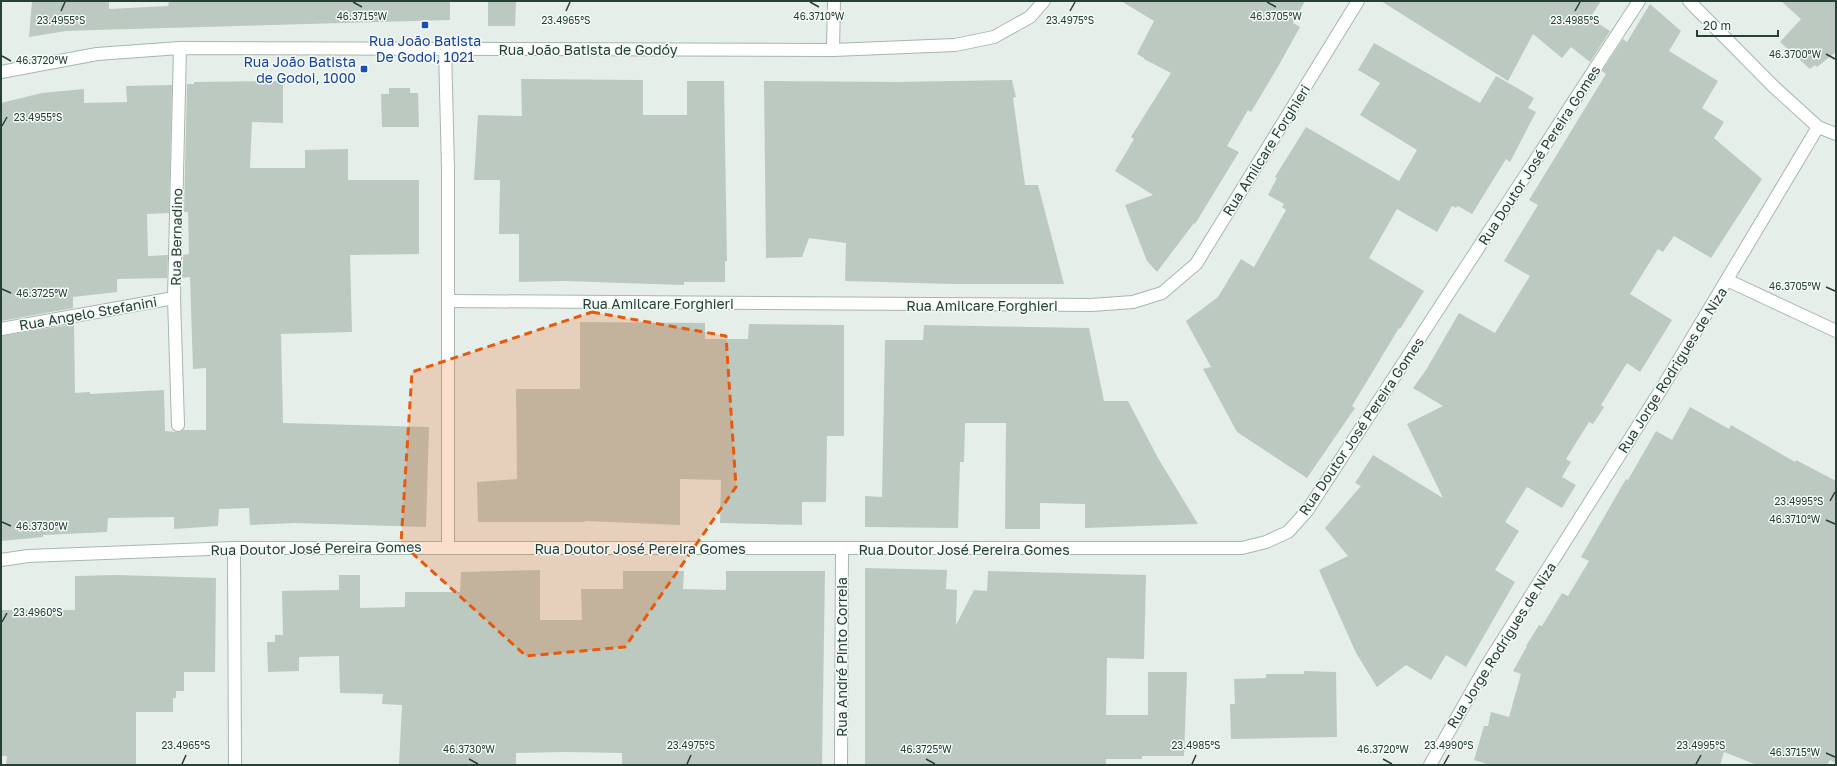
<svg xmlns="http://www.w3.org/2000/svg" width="1837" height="766" font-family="'Golos Text',sans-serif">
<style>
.building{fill:#bbc9c1}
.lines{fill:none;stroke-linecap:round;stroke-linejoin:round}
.minor-casing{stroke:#a8b6af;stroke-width:14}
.secondary-casing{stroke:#a4b9ae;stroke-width:14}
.minor{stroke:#fff;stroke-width:12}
.secondary{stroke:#fff;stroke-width:12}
.marked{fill:#e8590c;fill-opacity:0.2;stroke:#e8590c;stroke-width:3;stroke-dasharray:8 5;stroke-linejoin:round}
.ticks{fill:none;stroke:#254034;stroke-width:1.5}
.transit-dot{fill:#1a4fb4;stroke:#f6faf8;stroke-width:1.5}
.labels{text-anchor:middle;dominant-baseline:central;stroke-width:3;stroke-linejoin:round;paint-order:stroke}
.transit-label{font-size:14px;fill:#164399;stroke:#f6faf8}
.street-label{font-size:14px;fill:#254034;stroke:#f6faf8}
.ticks-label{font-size:10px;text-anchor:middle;fill:#254034;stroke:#f6faf8;stroke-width:3;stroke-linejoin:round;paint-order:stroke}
</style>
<rect width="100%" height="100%" fill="#e6eee9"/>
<g class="building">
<path d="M 32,1 L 109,1 L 109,9 L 168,6 L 169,1 L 450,1 L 450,20 L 95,30 L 66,31 L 29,37 Z"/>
<path d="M 488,1 L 516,1 L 515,26 L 488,26 Z"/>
<path d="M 1121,1 L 1305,1 L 1293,23 L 1300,27 L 1279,65 L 1251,112 L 1248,110 L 1227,146 L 1239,152 L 1195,224 L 1194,223 L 1157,272 L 1147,261 L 1125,205 L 1153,195 L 1115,171 L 1134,139 L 1131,137 L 1171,73 L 1144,59 L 1144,58 L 1137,54 L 1154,21 Z"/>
<path d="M 1381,1 L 1601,1 L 1590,18 L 1610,31 L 1590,62 L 1571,47 L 1562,58 L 1533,34 L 1508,81 Z"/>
<path d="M 1781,1 L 1836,1 L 1836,52 L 1817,67 L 1815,65 L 1810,69 L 1780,42 L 1801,19 Z"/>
<path d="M 1650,4 L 1681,31 L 1669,51 L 1718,81 L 1702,108 L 1724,122 L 1714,138 L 1762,179 L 1711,258 L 1674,236 L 1663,252 L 1658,249 L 1630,294 L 1672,320 L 1640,372 L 1627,363 L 1601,405 L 1604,407 L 1593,424 L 1589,422 L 1566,459 L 1571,462 L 1562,477 L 1576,485 L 1562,508 L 1527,487 L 1505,522 L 1519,531 L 1495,570 L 1515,582 L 1466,667 L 1446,655 L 1431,680 L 1406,665 L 1377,687 L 1356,653 L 1319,570 L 1348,556 L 1325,528 L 1361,486 L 1355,483 L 1373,455 L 1443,498 L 1407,424 L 1443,406 L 1413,388 L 1426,370 L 1459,313 L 1495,333 L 1530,276 L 1504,261 L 1538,205 L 1529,200 L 1606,74 L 1602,71 L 1623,39 L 1627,42 Z"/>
<path d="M 1374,43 L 1480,103 L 1496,76 L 1534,98 L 1528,108 L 1536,112 L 1510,162 L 1506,159 L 1472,214 L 1458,206 L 1456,208 L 1452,206 L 1437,232 L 1397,209 L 1369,258 L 1424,291 L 1400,329 L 1399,328 L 1352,406 L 1355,408 L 1307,478 L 1237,432 L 1203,369 L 1211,367 L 1186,321 L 1218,297 L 1241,259 L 1254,267 L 1286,210 L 1282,207 L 1284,204 L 1268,195 L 1277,178 L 1275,177 L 1306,127 L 1399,181 L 1417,150 L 1360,115 L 1380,83 L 1358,70 Z"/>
<path d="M 521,79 L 643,80 L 643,115 L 687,115 L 687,81 L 724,81 L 727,261 L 725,261 L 725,282 L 684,282 L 684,285 L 563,281 L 519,282 L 519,234 L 499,234 L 500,180 L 474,180 L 478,115 L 522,116 Z"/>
<path d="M 1012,80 L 1016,97 L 1013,98 L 1025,185 L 1038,185 L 1064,284 L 954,284 L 845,281 L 846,243 L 809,238 L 802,257 L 766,258 L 764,81 L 897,82 Z"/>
<path d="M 283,81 L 283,123 L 252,122 L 250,168 L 305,168 L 305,150 L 348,149 L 348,180 L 419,180 L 419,254 L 350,255 L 352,332 L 281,334 L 283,423 L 429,427 L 426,527 L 295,523 L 250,525 L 249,508 L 219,509 L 218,526 L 174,529 L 174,517 L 108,518 L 107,532 L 43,535 L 43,537 L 1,541 L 1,336 L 74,324 L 75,393 L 90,392 L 90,394 L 164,390 L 165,431 L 178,432 L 183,430 L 206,430 L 206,368 L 193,369 L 190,277 L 182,278 L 183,255 L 189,254 L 188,212 L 184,212 L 187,84 L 194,84 L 194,82 Z"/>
<path d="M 172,85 L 169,213 L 147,214 L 148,256 L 168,255 L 167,278 L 117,279 L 117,292 L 73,297 L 73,308 L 1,321 L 1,103 L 42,93 L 84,89 L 84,103 L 127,102 L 126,86 Z"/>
<path d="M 389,88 L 410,88 L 410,93 L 418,93 L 419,127 L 382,127 L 381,94 L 389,94 Z"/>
<path d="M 580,322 L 705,323 L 705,339 L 748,339 L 749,324 L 844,325 L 844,436 L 827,436 L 826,502 L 802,502 L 802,525 L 720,523 L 721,480 L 680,479 L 680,525 L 585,521 L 585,522 L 478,522 L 477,482 L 517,479 L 516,389 L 580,389 Z"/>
<path d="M 924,325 L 1089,328 L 1104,401 L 1128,401 L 1158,458 L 1198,524 L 1085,528 L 1085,504 L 1040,503 L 1040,529 L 1005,529 L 1006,423 L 965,423 L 964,462 L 960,462 L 958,528 L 865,527 L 865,496 L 882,497 L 885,340 L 923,340 Z"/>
<path d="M 1690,407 L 1729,429 L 1731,425 L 1795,462 L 1796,460 L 1836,481 L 1836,763 L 1830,760 L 1827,765 L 1757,765 L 1724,752 L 1720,765 L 1490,765 L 1474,760 L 1484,726 L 1488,726 L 1491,712 L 1509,717 L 1521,674 L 1513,671 L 1527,646 L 1526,646 L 1539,625 L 1542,626 L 1562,593 L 1568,596 L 1589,561 L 1581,557 L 1626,479 L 1628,480 L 1656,431 L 1672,440 Z"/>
<path d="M 865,568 L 947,570 L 946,589 L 957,590 L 956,625 L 974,590 L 987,591 L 988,571 L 1146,575 L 1144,659 L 1107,658 L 1106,715 L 1148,715 L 1148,672 L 1187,672 L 1184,756 L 1142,756 L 1142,759 L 1106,759 L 1106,765 L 865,765 Z"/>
<path d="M 540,570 L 540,620 L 582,620 L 581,589 L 623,589 L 623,571 L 684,571 L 683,589 L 725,590 L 726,588 L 726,571 L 825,571 L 822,765 L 622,765 L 622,753 L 567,752 L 516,753 L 516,765 L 399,765 L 402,705 L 382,704 L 383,694 L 340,693 L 339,656 L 299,657 L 299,671 L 268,672 L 267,642 L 275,642 L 275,635 L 283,635 L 282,591 L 339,590 L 339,575 L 360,575 L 360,608 L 405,607 L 405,592 L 460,592 L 461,572 Z"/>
<path d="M 117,575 L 216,578 L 215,672 L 184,672 L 184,691 L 176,691 L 176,698 L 173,698 L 173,712 L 136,712 L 136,765 L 6,765 L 7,756 L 1,756 L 1,610 L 75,610 L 75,576 Z"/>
<path d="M 1304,671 L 1336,672 L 1337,737 L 1231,739 L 1230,704 L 1235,704 L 1234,679 L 1266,678 L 1266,674 L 1304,674 Z"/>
</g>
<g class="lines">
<g class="minor-casing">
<g id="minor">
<path d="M 445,49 L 448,169 L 448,547"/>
<path d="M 833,50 L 834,1"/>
<path d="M 1,72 L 97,54 L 180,48 L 833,50 L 955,45 L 994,37 L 1030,17 L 1044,1"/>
<path d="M 1727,280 L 1836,331"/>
<path d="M 448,301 L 1091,305 L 1133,302 L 1162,293 L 1196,264 L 1358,1"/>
<path d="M 1,329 L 174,298"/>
<path d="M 178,425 L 174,298 L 180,48"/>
<path d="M 234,548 L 235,765"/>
<path d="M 841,765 L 842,549"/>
<path d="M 1430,765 L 1485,668 L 1662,388 L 1818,127"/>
</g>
</g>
<g class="secondary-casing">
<g id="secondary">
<path d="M 1689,1 L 1773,86 L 1818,127 L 1836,134"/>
<path d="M 1,560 L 28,556 L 234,548 L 1242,548 L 1266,542 L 1288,532 L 1307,511 L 1639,1"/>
</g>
</g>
<use href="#minor" class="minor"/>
<use href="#secondary" class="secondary"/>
</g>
<path class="marked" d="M 592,312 L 726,336 L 736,487 L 625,647 L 526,656 L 401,543 L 412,372 Z"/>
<path class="ticks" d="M 353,2 L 362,7M 810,2 L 819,7M 1267,2 L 1276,7M 61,11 L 65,2M 566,11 L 570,2M 1070,11 L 1075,2M 1575,11 L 1580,2M 1826,54 L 1835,59M 2,56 L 11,61M 2,126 L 7,117M 1826,287 L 1835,291M 2,289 L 11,293M 1830,501 L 1835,492M 1826,520 L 1835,524M 2,522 L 11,526M 2,622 L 7,613M 1826,753 L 1835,757M 469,759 L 478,764M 926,759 L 935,764M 1383,759 L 1392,764M 182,764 L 186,755M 687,764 L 691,755M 1192,764 L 1196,755M 1444,764 L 1449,755M 1696,764 L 1701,755"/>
<g class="transit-dot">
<rect x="421" y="21" width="8" height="8" rx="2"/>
<rect x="360" y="65" width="8" height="8" rx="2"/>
</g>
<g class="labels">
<g class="transit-label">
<text x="425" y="40">Rua João Batista<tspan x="425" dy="16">De Godoi, 1021</tspan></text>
<text x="356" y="61" text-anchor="end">Rua João Batista<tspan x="356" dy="16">de Godoi, 1000</tspan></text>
</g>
<g class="street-label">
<text x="588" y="49">Rua João Batista de Godóy</text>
<text transform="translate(1266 150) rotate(-58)">Rua Amilcare Forghieri</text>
<text transform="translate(1539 155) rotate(-57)">Rua Doutor José Pereira Gomes</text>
<text transform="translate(176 237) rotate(-89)">Rua Bernadino</text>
<text x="658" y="303">Rua Amilcare Forghieri</text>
<text x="982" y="305">Rua Amilcare Forghieri</text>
<text transform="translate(88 313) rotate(-10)">Rua Angelo Stefanini</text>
<text transform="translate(1672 370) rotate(-58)">Rua Jorge Rodrigues de Niza</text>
<text transform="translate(1361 426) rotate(-56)">Rua Doutor José Pereira Gomes</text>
<text transform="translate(316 548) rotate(-1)">Rua Doutor José Pereira Gomes</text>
<text x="640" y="548">Rua Doutor José Pereira Gomes</text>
<text x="964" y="549">Rua Doutor José Pereira Gomes</text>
<text transform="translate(1501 645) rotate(-58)">Rua Jorge Rodrigues de Niza</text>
<text transform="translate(841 657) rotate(-90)">Rua André Pinto Correia</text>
</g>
</g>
<g class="ticks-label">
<text x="362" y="20">46.3715°W</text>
<text x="819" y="20">46.3710°W</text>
<text x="1276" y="20">46.3705°W</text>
<text x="61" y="24">23.4955°S</text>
<text x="566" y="24">23.4965°S</text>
<text x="1070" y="24">23.4975°S</text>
<text x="1575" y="24">23.4985°S</text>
<text x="1795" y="58">46.3700°W</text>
<text x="42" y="64">46.3720°W</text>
<text x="38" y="121">23.4955°S</text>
<text x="1795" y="290">46.3705°W</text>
<text x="42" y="297">46.3725°W</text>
<text x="1799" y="505">23.4995°S</text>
<text x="1795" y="523">46.3710°W</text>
<text x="42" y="530">46.3730°W</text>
<text x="38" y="616">23.4960°S</text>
<text x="186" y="749">23.4965°S</text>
<text x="691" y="749">23.4975°S</text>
<text x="1196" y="749">23.4985°S</text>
<text x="1449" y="749">23.4990°S</text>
<text x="1701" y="749">23.4995°S</text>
<text x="469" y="753">46.3730°W</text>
<text x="926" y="753">46.3725°W</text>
<text x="1383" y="753">46.3720°W</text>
<text x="1795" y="756">46.3715°W</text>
</g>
<rect width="1837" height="766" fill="none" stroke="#254034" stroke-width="4"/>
<path d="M1697 30v6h81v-6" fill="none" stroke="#254034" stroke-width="2"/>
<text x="1703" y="30" font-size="12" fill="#254034" stroke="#f6faf8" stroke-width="3" paint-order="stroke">20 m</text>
</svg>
